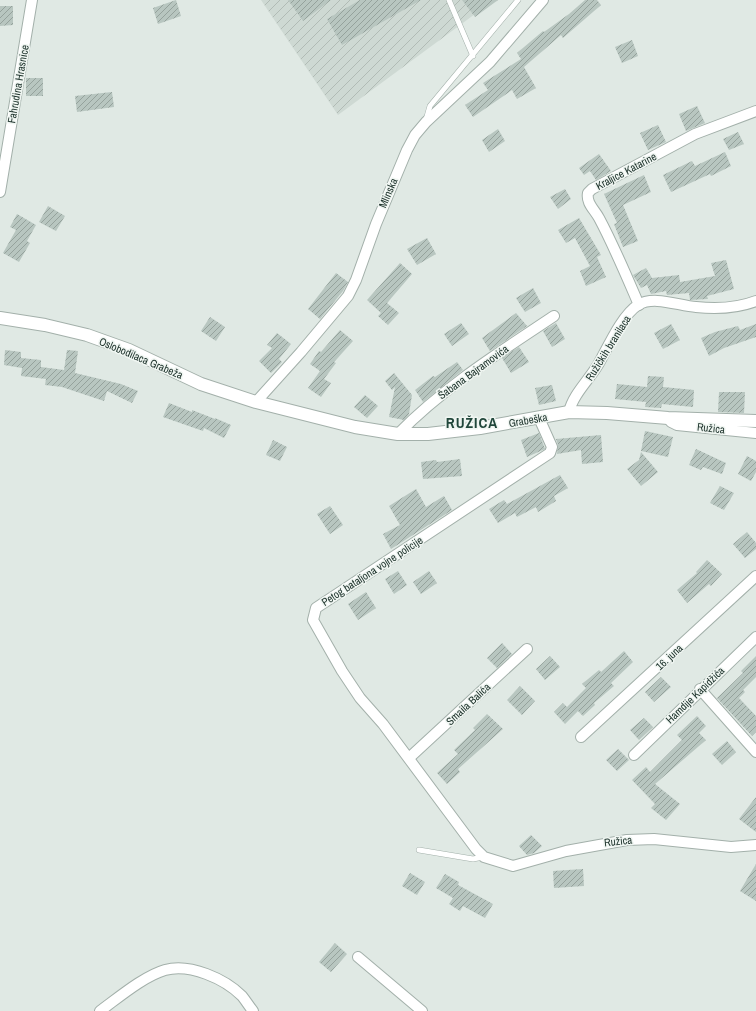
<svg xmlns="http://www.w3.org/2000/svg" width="756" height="1011" viewBox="0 0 756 1011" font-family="'Archivo Narrow',sans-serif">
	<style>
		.industrial { fill: url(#industrial-furrows) }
		.building { fill: url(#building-hatch) }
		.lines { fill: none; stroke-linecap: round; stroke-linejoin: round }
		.service-casing { stroke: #a3b0aa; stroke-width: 6 }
		.minor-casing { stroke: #a3b0aa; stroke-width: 12 }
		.tertiary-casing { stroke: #a3b0aa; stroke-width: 14 }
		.service { stroke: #fff; stroke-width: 5 }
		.minor { stroke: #fff; stroke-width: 10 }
		.tertiary { stroke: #fff; stroke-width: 12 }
		.labels { text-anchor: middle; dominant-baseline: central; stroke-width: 3; stroke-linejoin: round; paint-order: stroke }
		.street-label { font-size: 11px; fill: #223730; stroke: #f0f6f2 }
		.district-label { font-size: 15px; font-weight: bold; letter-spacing: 1px; fill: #21473b; stroke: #f0f6f2 }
	</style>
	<defs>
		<pattern id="industrial-furrows" width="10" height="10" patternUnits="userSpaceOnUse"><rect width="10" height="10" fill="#ced9d3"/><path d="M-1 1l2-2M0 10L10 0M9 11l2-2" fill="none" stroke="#b1bbb5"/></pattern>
		<pattern id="building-hatch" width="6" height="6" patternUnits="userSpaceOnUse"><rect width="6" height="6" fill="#b8c6c0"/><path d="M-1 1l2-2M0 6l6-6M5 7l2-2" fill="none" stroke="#95a29c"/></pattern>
	</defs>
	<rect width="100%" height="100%" fill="#e0e9e4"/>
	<!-- industrial -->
	<polygon class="industrial" points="261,0 494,0 338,115"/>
	<!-- building -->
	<g class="building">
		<polygon points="176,0 181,16 158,24 153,8"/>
		<polygon points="288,0 331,0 303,21"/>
		<polygon points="360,0 421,0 342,45 327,19"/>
		<polygon points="462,0 498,0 475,17"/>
		<polygon points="585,0 597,0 601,5 563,38 561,35 524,67 536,88 517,99 512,90 473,117 465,105 488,90 483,83 521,59 517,53 543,31 544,32 569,14"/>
		<polygon points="0,6 13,6 13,25 0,26"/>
		<polygon points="632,40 638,56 622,63 615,47"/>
		<rect x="26" y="78" width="17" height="18"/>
		<polygon points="112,92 114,107 77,112 75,96"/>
		<polygon points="697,106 705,123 686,131 679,114"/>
		<polygon points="658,125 666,142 648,150 640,133"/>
		<polygon points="498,129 505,141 489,152 482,140"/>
		<polygon points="738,132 744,144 729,150 723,139"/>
		<polygon points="725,152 731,166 711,176 710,174 671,192 663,175 692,161 695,166"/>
		<polygon points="599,154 611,171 596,180 590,171 584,175 579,168"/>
		<polygon points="644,175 651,192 623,205 638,241 623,247 614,224 617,223 604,194"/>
		<polygon points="565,189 571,199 558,209 550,197"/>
		<polygon points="48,206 65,216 56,231 39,222"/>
		<polygon points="17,214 36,225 27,241 30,243 19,262 3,253 16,230 10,227"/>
		<polygon points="579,218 601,255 597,257 606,277 586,286 580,271 590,266 575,238 566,243 558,230"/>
		<polygon points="427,238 436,254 417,265 407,249"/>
		<polygon points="726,260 734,289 707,296 708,299 690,300 689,293 667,295 666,291 651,294 647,285 641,288 633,275 646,268 652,278 679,275 680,282 715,276 711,263"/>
		<polygon points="400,263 412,274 387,303 399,313 388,325 378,316 381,313 367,300"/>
		<polygon points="336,273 348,282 343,291 320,319 308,309"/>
		<polygon points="533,288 541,303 525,312 516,298"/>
		<polygon points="516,313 527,326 490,351 482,338"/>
		<polygon points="210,317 225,327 216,341 201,331"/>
		<polygon points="461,323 469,334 452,346 444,334"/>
		<polygon points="556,323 565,339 552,347 543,331"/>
		<polygon points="671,324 680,340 663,349 654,333"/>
		<polygon points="756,324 756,337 724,348 709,356 701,338 715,332 738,326 740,330"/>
		<polygon points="340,330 353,341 334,362 336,363 324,379 331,383 321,397 308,388 320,371 310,364 319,351 321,352"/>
		<polygon points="277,333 291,344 279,359 282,362 271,373 259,361 272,348 267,345"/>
		<polygon points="519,347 529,362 511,373 502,358"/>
		<polygon points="5,350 21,352 21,358 41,360 41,367 64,370 67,350 78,351 75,373 121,384 138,391 132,403 107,391 104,401 62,387 45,385 46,379 21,376 22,368 4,365"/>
		<polygon points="457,362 463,370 423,402 415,390 433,376 435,377"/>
		<polygon points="394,373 412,395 409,414 404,420 389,417 395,387 392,390 385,381"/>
		<polygon points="648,376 664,377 663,387 694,390 693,407 662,404 661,408 645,407 646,402 615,399 617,384 647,387"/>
		<polygon points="552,385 556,401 539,405 535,388"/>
		<polygon points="719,392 745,392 744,413 718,412"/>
		<polygon points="365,395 378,406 367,418 354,407"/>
		<polygon points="169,403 192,412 192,410 215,419 215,418 231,425 224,438 204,428 203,431 163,417"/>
		<polygon points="645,431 673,437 668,457 641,451"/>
		<polygon points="539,433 545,449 527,457 521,440"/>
		<polygon points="601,435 603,462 582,464 581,450 557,454 558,445 556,439"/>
		<polygon points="273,440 287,447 280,461 266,455"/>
		<polygon points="696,449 726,463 722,474 703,467 701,470 689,465"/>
		<polygon points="641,452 658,472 641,486 627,469 639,460"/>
		<polygon points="747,456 756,461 756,472 751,481 738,474"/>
		<polygon points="460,459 462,476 423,479 421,462 436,460 437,462"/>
		<polygon points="560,475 568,488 554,496 556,501 538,512 536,507 517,517 515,513 498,523 489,509 504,500 507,504"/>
		<polygon points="720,486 734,493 724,510 710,503"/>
		<polygon points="416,489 426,507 444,496 452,510 391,549 383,534 400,525 389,506"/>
		<polygon points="330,506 343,525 330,534 317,514"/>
		<polygon points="747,532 756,543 756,549 745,558 733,544"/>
		<polygon points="707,560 722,574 711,586 709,584 687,603 677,590 697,573 696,572"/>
		<polygon points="398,571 407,585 394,594 385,579"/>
		<polygon points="429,571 437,583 421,594 413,582"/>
		<polygon points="366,592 376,608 358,620 348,604"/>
		<polygon points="502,643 512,654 497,668 487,658"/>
		<polygon points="624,651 633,662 611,683 614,686 594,703 595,705 583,716 578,711 565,724 554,712 563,703 567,707 586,688 582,684 599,670 601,672"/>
		<polygon points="550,656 560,667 545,680 536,669"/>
		<polygon points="756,656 756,677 743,690 745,692 739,698 756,716 756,732 752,736 717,698 743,673 741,671"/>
		<polygon points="661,677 671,687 654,702 645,692"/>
		<polygon points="520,686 535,701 522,715 507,700"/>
		<polygon points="487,714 503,729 458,769 460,772 447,784 437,773 458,754 454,750 475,730 473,728"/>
		<polygon points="697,716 706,726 699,733 706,740 655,784 680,804 666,820 651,808 655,804 632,780 646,767 650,772 682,740 677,735"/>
		<polygon points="644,718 653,727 639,740 630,730"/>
		<polygon points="727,741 736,752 722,765 712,754"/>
		<polygon points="618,749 629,760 617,771 606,760"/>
		<polygon points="756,797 756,832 739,819"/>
		<polygon points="531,835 542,846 534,853 527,855 519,846"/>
		<polygon points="756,864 756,901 740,891"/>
		<polygon points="583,869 584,886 554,888 553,871"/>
		<polygon points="410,873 425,882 417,895 402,886"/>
		<polygon points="445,874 459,882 458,885 493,904 485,918 463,906 460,911 449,904 453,898 436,888"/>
		<polygon points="335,943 347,954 331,972 319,962"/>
	</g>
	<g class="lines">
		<!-- service casing -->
		<g class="service-casing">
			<g id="service">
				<polyline points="449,0 473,56"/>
				<polyline points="426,120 430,106 518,0"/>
				<polyline points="419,850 473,859 483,857"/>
			</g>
		</g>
		<!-- minor casing -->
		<g class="minor-casing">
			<g id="minor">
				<polyline points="0,192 32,0"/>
				<path d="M639 305C626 275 614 246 599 218 594 209 586 203 588 193L592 189 695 134 756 111"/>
				<polyline points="256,402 301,352 348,296 356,280 376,224 407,150 415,135 426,122 490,62 543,0"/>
				<path d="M569 412C573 394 590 379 599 363 608 347 622 315 638 305 654 295 679 306 696 307 715 309 738 308 756 301"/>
				<polyline points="539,418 552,447 550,453 316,608 313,620 342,671 360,698 383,724 476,849 484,857 513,866 566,851 627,840 654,839 731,847 756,845"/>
				<polyline points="668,418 671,422 677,425 756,433"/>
				<path d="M398 434C444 387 500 352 554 316"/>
				<polyline points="700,689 756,752"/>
				<polyline points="581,737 756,576"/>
				<polyline points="634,755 756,637"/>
				<polyline points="409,758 527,649"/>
				<polyline points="358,957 422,1011"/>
				<path d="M100 1011C118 998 144 976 165 970 190 963 225 979 242 996 246 1001 249 1006 253 1011"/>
			</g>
		</g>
		<!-- tertiary casing -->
		<g class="tertiary-casing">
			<polyline id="tertiary" points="0,318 45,325 87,335 129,350 201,384 256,402 355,427 398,434 428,434 480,428 569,412 607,413 668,418 756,421"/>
		</g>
		<!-- service -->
		<use href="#service" class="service"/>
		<!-- minor -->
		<use href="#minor" class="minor"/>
		<!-- tertiary -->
		<use href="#tertiary" class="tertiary"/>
	</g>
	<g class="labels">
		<!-- street labels -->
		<g class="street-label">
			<text transform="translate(18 84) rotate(-80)">Fahrudina Hrasnice</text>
			<text transform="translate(626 171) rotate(-28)">Kraljice Katarine</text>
			<text transform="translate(388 193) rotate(-67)">Mlinska</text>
			<text transform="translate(608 348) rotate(-58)">Ružičkih branilaca</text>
			<text transform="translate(141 358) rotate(23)">Oslobodilaca Grabeža</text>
			<text transform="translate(473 372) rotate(-36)">Šabana Bajramovića</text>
			<text transform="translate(528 420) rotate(-10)">Grabeška</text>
			<text transform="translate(711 428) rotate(6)">Ružica</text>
			<text transform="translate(372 571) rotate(-33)">Petog bataljona vojne policije</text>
			<text transform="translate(669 657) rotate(-43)">16. juna</text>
			<text transform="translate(695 695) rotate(-44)">Hamdije Kapidžića</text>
			<text transform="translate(468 704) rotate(-43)">Smaila Balića</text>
			<text transform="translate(618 841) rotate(-6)">Ružica</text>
		</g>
		<!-- district labels -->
		<g class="district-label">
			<text x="472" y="422">RUŽICA</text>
		</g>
	</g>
</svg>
